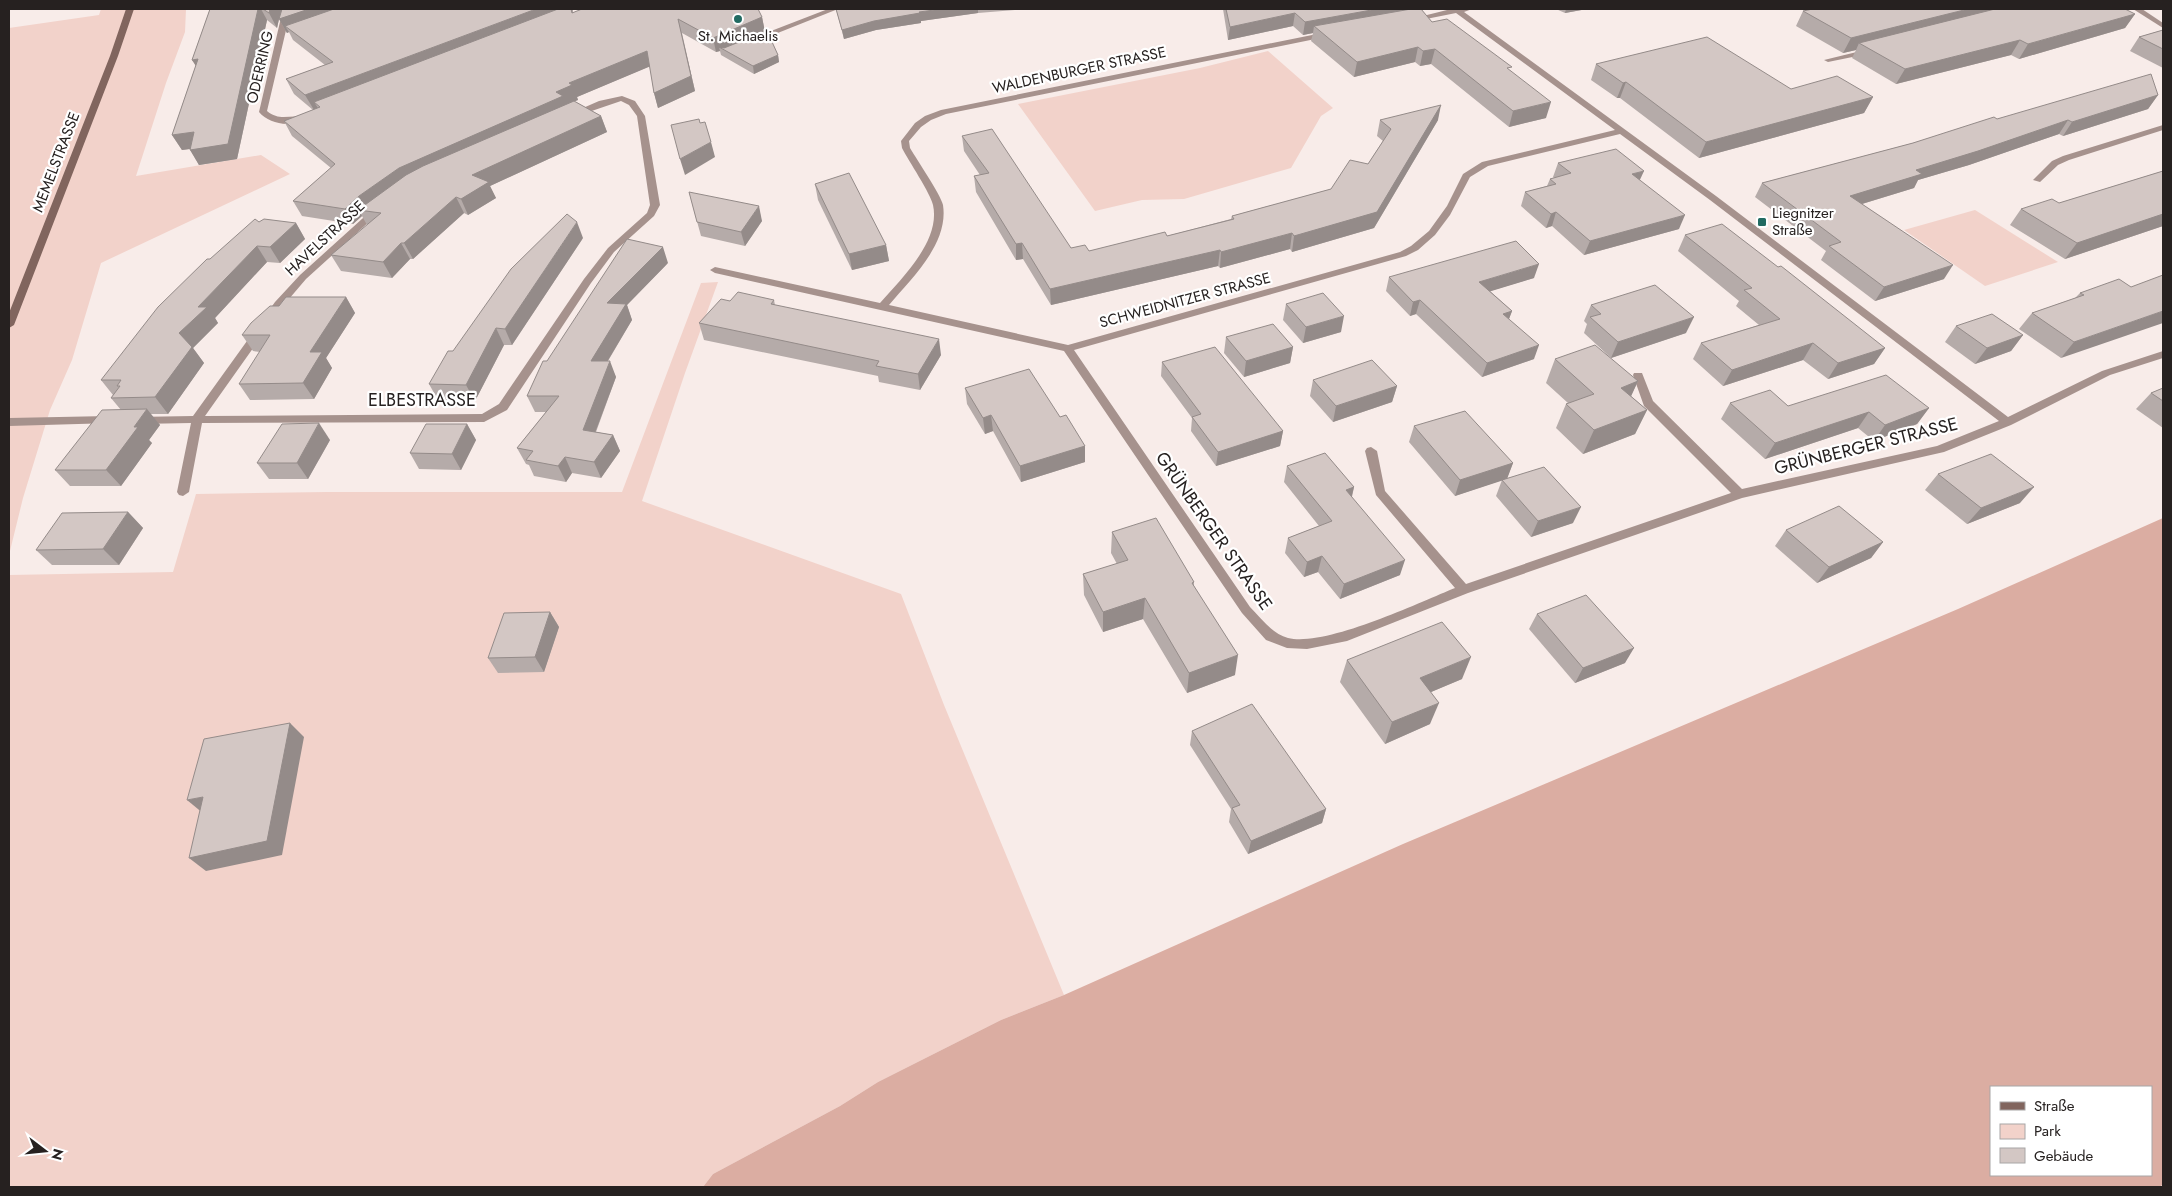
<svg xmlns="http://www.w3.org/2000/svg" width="2172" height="1196" viewBox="0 0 2172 1196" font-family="Jost,sans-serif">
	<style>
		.green { fill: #f2d2ca }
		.forest { fill: #dbada2; fill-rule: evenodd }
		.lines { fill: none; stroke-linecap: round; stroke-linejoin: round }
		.street { fill: #a6928d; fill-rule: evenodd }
		.secondary { fill: #81655e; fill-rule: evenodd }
		.wall { fill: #b5aba9 }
		.shaded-wall { fill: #948b89 }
		.building { fill: #d3c7c4; stroke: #948b89 }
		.poi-dot { fill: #226b62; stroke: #fff; stroke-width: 2 }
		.labels { text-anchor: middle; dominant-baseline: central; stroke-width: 4.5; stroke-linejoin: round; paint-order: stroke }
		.far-poi-label { font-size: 15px; fill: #262120; stroke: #fff }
		.far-street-label { font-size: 15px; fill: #262120; stroke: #fff }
		.street-label { font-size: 18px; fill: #262120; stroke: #fff }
	</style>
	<rect width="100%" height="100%" fill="#f8ece9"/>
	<!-- green -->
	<g class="green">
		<polygon points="101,9 186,9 185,32 166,83 136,176 261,155 290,174 101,263 72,360 50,410 23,498 9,555 9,28 99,15"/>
		<polygon points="1268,51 1333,108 1321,116 1291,168 1184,199 1142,200 1095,211 1018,104 1200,68"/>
		<polygon points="1975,210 2058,262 1985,286 1904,230"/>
		<polygon points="718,282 685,373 642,501 901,594 944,705 1064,995 1001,1020 878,1082 840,1106 713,1174 703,1187 9,1187 9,575 173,572 196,494 327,492 622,492 701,283"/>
	</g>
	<!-- forest -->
	<path class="forest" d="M2163 518V1184L2160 1187H703L713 1174 840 1106 878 1082 1001 1020 1064 995 1403 844 1958 609ZM1991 1087H2151V1175H1991Z"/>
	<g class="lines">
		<!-- street -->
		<g class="street">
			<path d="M283 9H291L267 111C281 123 294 112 304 119 291 128 269 124 259 112Z"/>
			<polygon points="828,9 838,9 755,42 748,40"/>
			<path d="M1451 9H1472L1464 12 1716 196 2008 417 2102 371 2163 351V358L2110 375 2011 425 1944 452 1742 498 1468 593 1347 641 1307 649 1287 648 1266 640 1242 613 1064 351 715 273 710 270 715 267 880 303C901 279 941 241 933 205 931 194 908 160 902 148L901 141 915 123 925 116 941 110 1327 32 1331 34 1330 36 946 114 931 120 921 127 909 141 910 148C917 160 941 195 943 205 949 244 911 279 889 305L1068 345 1400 252 1411 246 1429 231 1447 206 1463 174 1482 162 1615 130 1456 13 1411 22 1407 20ZM1620 134 1710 200 1999 421 1937 446 1742 489 1653 401 1642 373H1634L1633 375 1644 406 1731 493 1466 584 1385 491 1377 451 1371 447 1367 448 1365 451 1376 495 1455 588C1418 603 1326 647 1288 638 1272 634 1261 618 1250 607L1074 350 1406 256 1418 250 1435 235 1450 215 1470 177 1488 166Z"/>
			<polygon points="2133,9 2142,9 2163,23 2163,28"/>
			<polygon points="1869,49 1872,49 1872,53 1828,62 1824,60"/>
			<polygon points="622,96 635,101 645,116 660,205 654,216 614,252 591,283 507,410 484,422 202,423 189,492 183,496 179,495 177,492 191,423 139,424 134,420 135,417 193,416 275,302 300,275 373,209 376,208 381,211 306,279 283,306 205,416 482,414 499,404 584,279 608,248 647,213 650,205 637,116 629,105 621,101 574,117 567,115 599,101"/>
			<polygon points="2163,125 2163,130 2069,160 2058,165 2040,182 2033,180 2052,161 2063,156"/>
			<polygon points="109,416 114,420 113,423 9,426 9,418"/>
		</g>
		<!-- secondary -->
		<polygon class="secondary" points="126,9 134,9 118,56 14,325 9,328 9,313 110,56"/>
	</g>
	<!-- wall -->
	<g class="wall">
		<polygon points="210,9 573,11 573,12 762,17 765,32 778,55 779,62 754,74 721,55 720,51 716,52 682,33 695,91 658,108 654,93 650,66 577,97 578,100 574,101 601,116 607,132 490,186 496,198 468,215 464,213 413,259 410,259 392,278 341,271 331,255 367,225 362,216 353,224 302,216 293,201 331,168 292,136 284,121 313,110 294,94 286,79 325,65 293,40 289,32 287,33 279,19 277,28 267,20 237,159 199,165 190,149 182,150 172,135 196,65 192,60"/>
		<polygon points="836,9 1028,9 978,13 921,21 921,23 876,30 844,39"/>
		<polygon points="1223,9 1421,9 1432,22 1511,71 1546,118 1509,127 1431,64 1420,66 1415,62 1354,77 1311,41 1313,33 1303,35 1293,26 1228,40"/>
		<polygon points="1556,9 1587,9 1565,13"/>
		<polygon points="1803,11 2135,14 2125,28 2019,59 2011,55 1896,84 1852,58 1856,50 1843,53 1796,26"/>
		<polygon points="2163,30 2163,68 2130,51 2139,37"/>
		<polygon points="1596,64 1791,89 1873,97 1864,113 1699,158 1620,98 1617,98 1591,80"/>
		<polygon points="2158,95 2148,109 2063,136 2059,134 1969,165 1918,180 1914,188 1862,204 1944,279 1875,301 1821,260 1826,251 1755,197 1762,183 1913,143 1997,119"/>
		<polygon points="1380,120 1438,120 1374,228 1292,252 1290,249 1220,268 1218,266 1051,305 1023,259 1016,260 976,192 974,176 980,175 964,151 962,136 1071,248 1089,251 1167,236 1231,219 1232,216 1331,189 1368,164 1383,141 1377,136"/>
		<polygon points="1558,163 1640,180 1679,229 1584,255 1552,226 1546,228 1521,206 1525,192 1547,186 1550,179 1554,178 1553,177"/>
		<polygon points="2163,171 2163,226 2065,259 2010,225 2021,209 2059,203"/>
		<polygon points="815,184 886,245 889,261 852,270 818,200"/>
		<polygon points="689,192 762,221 745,246 701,236"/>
		<polygon points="296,223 305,239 280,263 267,262 215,318 218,323 193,348 204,363 168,414 150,414 160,425 149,440 152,443 121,486 70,486 55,470 121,410 111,398 113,395 101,380 210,259"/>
		<polygon points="1685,235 1885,348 1874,364 1828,379 1803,360 1723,386 1693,359 1701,343 1759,325 1736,306 1739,301 1678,251"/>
		<polygon points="583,238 512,345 504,345 475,401 438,400 429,384 453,351"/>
		<polygon points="668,263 627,305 632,320 608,361 616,377 596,432 613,435 620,451 601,478 572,473 566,482 534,476 529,465 526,464 517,448 546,412 535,412 527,396 547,361"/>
		<polygon points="1389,277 1534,278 1490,291 1512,311 1509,319 1534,359 1482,377 1416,314 1410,316 1386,291"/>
		<polygon points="2131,287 2061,358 2019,329 2032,313 2075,298 2080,293"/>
		<polygon points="346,297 355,313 326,358 332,368 314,399 250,400 239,384 260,352 253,351 242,335 279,306"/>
		<polygon points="774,300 775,305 941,355 920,390 879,382 878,376 704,340 699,323 730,301"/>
		<polygon points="1286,304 1341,332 1303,343 1283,320"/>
		<polygon points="1591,305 1686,333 1611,358 1584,333 1587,324 1584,321"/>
		<polygon points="1956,326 2023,335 2011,351 1975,364 1945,342"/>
		<polygon points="1226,337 1293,347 1290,363 1244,377 1224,353"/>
		<polygon points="1555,359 1638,381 1631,396 1647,410 1635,434 1583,454 1556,428 1566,404 1568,403 1546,383"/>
		<polygon points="1162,362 1283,431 1280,446 1216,466 1191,431 1192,418 1161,376"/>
		<polygon points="1313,380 1397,386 1392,402 1333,422 1310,396"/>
		<polygon points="965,388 1060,417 1085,446 1085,462 1021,482 993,431 985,434 967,404"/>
		<polygon points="2163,388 2163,428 2136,409 2151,393"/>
		<polygon points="1730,403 1788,406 1929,408 1917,424 1874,441 1858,428 1765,459 1721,419"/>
		<polygon points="467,424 476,440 461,470 419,469 410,453"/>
		<polygon points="1414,426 1513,463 1507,478 1573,523 1531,537 1496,496 1502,480 1455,496 1409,442"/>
		<polygon points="330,440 308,479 269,479 257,463"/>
		<polygon points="1287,466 1354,487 1352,497 1400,575 1340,599 1318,572 1304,577 1285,553 1288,538 1319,526 1284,482"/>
		<polygon points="1938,474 2020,503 1967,524 1925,490"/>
		<polygon points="128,512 143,528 119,565 52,565 36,550"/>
		<polygon points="1786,530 1883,542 1871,558 1817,583 1775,546"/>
		<polygon points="1112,532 1194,582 1194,586 1235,675 1187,693 1143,619 1103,632 1084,595 1083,574 1117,564 1111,553"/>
		<polygon points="550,612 559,627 544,672 498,673 488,658"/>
		<polygon points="1537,614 1625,663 1575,683 1529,629"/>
		<polygon points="1347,660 1462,679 1431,692 1430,724 1385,744 1340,682"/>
		<polygon points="1192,731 1326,809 1322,823 1248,854 1229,822 1231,809 1190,745"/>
	</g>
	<!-- shaded-wall -->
	<g class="shaded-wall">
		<polygon points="258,9 261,9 267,20 237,159 199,165 190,150"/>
		<polygon points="270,9 360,9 285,26 289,32 287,33 279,19 277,28 269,13"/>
		<polygon points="536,9 572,9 573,11 572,11 575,19 314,102 318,108 314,110 305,95"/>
		<polygon points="942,9 978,9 978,13 921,21 921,23 876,30 844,39 842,30 874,21 919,12"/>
		<polygon points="1377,9 1412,9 1314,26 1313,33 1303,35 1305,22"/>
		<polygon points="1566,9 1587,9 1565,13"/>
		<polygon points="1968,9 2016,9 1859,43 1856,50 1843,53 1851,38"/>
		<polygon points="1295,13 1293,26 1228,40 1230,27"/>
		<polygon points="2135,14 2125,28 2019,59 2028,44"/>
		<polygon points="762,17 765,32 723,49 719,47 720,51 716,52 713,38"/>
		<polygon points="678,19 695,91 658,108 654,93"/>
		<polygon points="2020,40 2011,55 1896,84 1905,69"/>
		<polygon points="1418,47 1415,62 1354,77 1357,62"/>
		<polygon points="1435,49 1431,64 1420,66 1423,51"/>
		<polygon points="647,51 651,66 577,97 578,100 566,105 358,210 362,216 353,224 345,209 359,196 399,168 556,92 569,83"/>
		<polygon points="778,55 779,62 754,74 753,66"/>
		<polygon points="198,59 201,74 192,60"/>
		<polygon points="1626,82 1620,98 1617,98 1623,83"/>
		<polygon points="2158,95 2148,109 2063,136 2072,122"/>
		<polygon points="1873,97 1864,113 1699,158 1706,142"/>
		<polygon points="1551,102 1546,118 1509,127 1513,111"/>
		<polygon points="1441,105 1438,120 1374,228 1292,252 1294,236"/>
		<polygon points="601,116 607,132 490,186 496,198 468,215 461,199 472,175"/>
		<polygon points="2068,120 2059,134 1969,165 1918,180 1914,188 1842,210 1850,196 1916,170"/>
		<polygon points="194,132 204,147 182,150 172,135"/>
		<polygon points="711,142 715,157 685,175 680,159"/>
		<polygon points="1644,171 1638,184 1632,174"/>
		<polygon points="456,197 464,213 413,259 404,243"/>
		<polygon points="759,206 762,221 745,246 741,232"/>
		<polygon points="1556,212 1552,226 1546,228 1551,214"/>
		<polygon points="2163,212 2163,226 2065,259 2077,243"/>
		<polygon points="1685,215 1679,229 1584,255 1590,241"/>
		<polygon points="577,222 583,238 512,345 505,329"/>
		<polygon points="296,223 305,239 280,263 270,247"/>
		<polygon points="1292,233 1290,249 1220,268 1221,252"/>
		<polygon points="401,243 410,259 392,278 383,262"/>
		<polygon points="1022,243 1023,259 1016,260 1016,244"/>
		<polygon points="886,245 889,261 852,270 849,254"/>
		<polygon points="257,246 267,262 215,318 218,323 193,348 204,363 168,414 155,397 179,333 198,307"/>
		<polygon points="663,247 668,263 627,305 632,320 598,377 591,361 607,303"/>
		<polygon points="1220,250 1218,266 1051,305 1050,289"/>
		<polygon points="1539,264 1534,278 1475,296 1479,282"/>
		<polygon points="1953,265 1944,279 1875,301 1884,287"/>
		<polygon points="346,297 355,313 326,358 332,368 314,399 303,383 310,352"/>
		<polygon points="1420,300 1416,314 1410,316 1413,302"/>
		<polygon points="1512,311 1507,324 1503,314"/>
		<polygon points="2163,311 2163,323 2061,358 2074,342"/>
		<polygon points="1344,316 1341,332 1303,343 1306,327"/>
		<polygon points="1694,317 1686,333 1611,358 1618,342"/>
		<polygon points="496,328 504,345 475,401 466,385"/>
		<polygon points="2023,335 2011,351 1975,364 1987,348"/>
		<polygon points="939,339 941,355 920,390 918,374"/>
		<polygon points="1813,343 1803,360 1723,386 1732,370"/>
		<polygon points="1539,345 1534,359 1482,377 1487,363"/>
		<polygon points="1293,347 1290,363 1244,377 1246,361"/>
		<polygon points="1885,348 1874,364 1828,379 1838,363"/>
		<polygon points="610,361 616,377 590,446 583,430"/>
		<polygon points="1638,381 1627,405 1621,388"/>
		<polygon points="1397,386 1392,402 1333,422 1336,406"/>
		<polygon points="1929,408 1917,424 1874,441 1885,425"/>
		<polygon points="147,409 160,425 149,440 152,443 121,486 106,470 134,427"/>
		<polygon points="1647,410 1635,434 1583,454 1594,430"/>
		<polygon points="1869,412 1858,428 1765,459 1775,443"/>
		<polygon points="991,415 993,431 985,434 983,418"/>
		<polygon points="319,423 330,440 308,479 297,463"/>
		<polygon points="467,424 476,440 461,470 452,454"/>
		<polygon points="1283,431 1280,446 1216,466 1218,452"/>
		<polygon points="613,435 620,451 601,478 594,462"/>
		<polygon points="1085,446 1085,462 1021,482 1020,466"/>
		<polygon points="565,457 572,473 566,482 558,466"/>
		<polygon points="1513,463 1507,479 1455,496 1460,480"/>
		<polygon points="1354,487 1350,503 1346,490"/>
		<polygon points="2034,487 2020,503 1967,524 1981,508"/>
		<polygon points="1581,507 1573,523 1531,537 1538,521"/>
		<polygon points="128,512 143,528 119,565 103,549"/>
		<polygon points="1883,542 1871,558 1817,583 1829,567"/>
		<polygon points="1322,556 1318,572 1304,577 1307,562"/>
		<polygon points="1405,560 1400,575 1340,599 1344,584"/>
		<polygon points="1145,598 1143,619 1103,632 1103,612"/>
		<polygon points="550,612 559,627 544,672 535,657"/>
		<polygon points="1634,648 1625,663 1575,683 1583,668"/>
		<polygon points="1238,655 1235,675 1187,693 1189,673"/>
		<polygon points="1471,657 1462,679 1412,700 1420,678"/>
		<polygon points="1439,703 1430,724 1385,744 1392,722"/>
		<polygon points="290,723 304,737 282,855 206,871 189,858"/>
		<polygon points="203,797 204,814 187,800"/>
		<polygon points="1326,809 1322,823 1248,854 1251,841"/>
	</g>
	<!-- building -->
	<g class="building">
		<polygon points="210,9 258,9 228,144 190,150 194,132 172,135 198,59 192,60"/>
		<polygon points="263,9 270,9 269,13"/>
		<polygon points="282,9 309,9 279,19"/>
		<polygon points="334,9 536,9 305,95 286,79 333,62 285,26"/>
		<polygon points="558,9 571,9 572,13 582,9 758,9 762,17 713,38 678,19 691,76 654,93 647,51 569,83 572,85 556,92 563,96 399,168 359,196 345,209 293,201 335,164 284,121 320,107 314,102"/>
		<polygon points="836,9 942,9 919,12 920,13 874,21 842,30"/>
		<polygon points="1226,9 1377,9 1305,22 1295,13 1230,27"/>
		<polygon points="1411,9 1421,9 1432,22 1447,19 1512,67 1507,68 1551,102 1513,111 1435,49 1423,51 1418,47 1357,62 1314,26"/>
		<polygon points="1813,9 1968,9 1851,38 1803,11"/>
		<polygon points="1995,9 2125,9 2135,14 2028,44 2020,40 1905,69 1859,43"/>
		<polygon points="2163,30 2163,49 2139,37"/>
		<polygon points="767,31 778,55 753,66 719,47 724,48"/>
		<polygon points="1707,37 1791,89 1837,76 1873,97 1706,142 1626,82 1623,83 1596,64"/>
		<polygon points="2151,74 2158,95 2072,122 2068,120 1978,151 1916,170 1922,174 1850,196 1953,265 1884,287 1829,246 1841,242 1762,183 1913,143 1994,117 1997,119"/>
		<polygon points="574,101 601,116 472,175 489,182 461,199 456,197 404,243 401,243 383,262 331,255 381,213 358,210 406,175 423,166"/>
		<polygon points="1441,105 1377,212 1294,236 1292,233 1221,252 1220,250 1050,289 1022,243 1016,244 974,176 989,173 962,136 992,129 1071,248 1085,245 1089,251 1165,232 1167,236 1234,219 1232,216 1331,189 1350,160 1368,164 1391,129 1380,120"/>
		<polygon points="699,119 700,123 705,122 711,142 680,159 671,125"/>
		<polygon points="1616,149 1644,171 1632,174 1685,215 1590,241 1556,212 1551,214 1525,192 1556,184 1550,179 1571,173 1558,163"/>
		<polygon points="2163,171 2163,214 2077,243 2021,209 2052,199 2059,203"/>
		<polygon points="849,173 886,245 849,254 815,184"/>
		<polygon points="689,192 759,206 741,232 697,222"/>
		<polygon points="567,214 577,222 505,329 496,328 466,385 429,384 448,351 453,351 511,269"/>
		<polygon points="255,219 259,222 264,219 296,223 270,247 257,246 198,307 207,307 179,333 192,347 155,397 111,398 120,386 117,386 121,380 101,380 158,307 207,259 210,259"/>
		<polygon points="1722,224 1778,267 1781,266 1885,348 1838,363 1813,343 1732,370 1701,343 1780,319 1744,290 1752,288 1685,235"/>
		<polygon points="627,239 663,247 607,303 626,304 591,361 610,361 583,430 613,435 594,462 565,457 558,466 526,460 533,451 517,448 559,396 527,396 543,361 547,361"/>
		<polygon points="1516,241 1539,264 1479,282 1512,311 1503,314 1539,345 1487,363 1420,300 1413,302 1389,277"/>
		<polygon points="2163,275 2163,311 2074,342 2032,313 2084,295 2080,293 2119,279 2131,287"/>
		<polygon points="1655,285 1694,317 1618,342 1590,317 1601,314 1591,305"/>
		<polygon points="738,292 774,300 771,304 939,339 918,374 876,366 879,361 699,323 721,299 730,301"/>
		<polygon points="1323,293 1344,316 1306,327 1286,304"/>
		<polygon points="286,297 346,297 310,352 322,352 303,383 239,384 270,335 242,335 251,323 270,306 279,306"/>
		<polygon points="1992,314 2023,335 1987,348 1956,326"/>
		<polygon points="1273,324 1293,347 1246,361 1226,337"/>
		<polygon points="1595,345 1638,381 1621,388 1647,410 1594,430 1566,404 1594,394 1555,359"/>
		<polygon points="1215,347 1283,431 1218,452 1192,417 1201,414 1162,362"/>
		<polygon points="1372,360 1397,386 1336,406 1313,380"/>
		<polygon points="1029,369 1060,417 1066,415 1085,446 1020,466 991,415 983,418 965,388"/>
		<polygon points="1886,375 1929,408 1885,425 1869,412 1775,443 1730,403 1770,390 1788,406"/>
		<polygon points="2163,388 2163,401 2151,393"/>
		<polygon points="147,409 134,427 138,427 106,470 55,470 102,410"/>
		<polygon points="1465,411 1513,463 1460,480 1414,426"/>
		<polygon points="319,423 297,463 257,463 282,424"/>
		<polygon points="426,424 467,424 452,454 410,453"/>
		<polygon points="1325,453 1354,487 1346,490 1405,560 1344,584 1322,556 1307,562 1288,538 1332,521 1287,466"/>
		<polygon points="1991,454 2034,487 1981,508 1938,474"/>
		<polygon points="1544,467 1581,507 1538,521 1502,480"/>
		<polygon points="1839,506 1883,542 1829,567 1786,530"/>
		<polygon points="128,512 103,549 36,550 62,513"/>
		<polygon points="1156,518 1194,582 1192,583 1238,655 1189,673 1145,598 1103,612 1083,574 1128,560 1112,532"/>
		<polygon points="1586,595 1634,648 1583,668 1537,614"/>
		<polygon points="550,612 535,657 488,658 504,613"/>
		<polygon points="1442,622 1471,657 1420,678 1439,703 1392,722 1347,660"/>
		<polygon points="1252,704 1326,809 1251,841 1232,808 1240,805 1192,731"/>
		<polygon points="290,723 267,841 189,858 203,797 187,800 204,739"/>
	</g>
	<!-- markers -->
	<g class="poi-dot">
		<circle cx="738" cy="19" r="5"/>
		<rect x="1757" y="217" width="10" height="10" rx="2.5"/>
	</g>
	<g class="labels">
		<!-- far-poi labels -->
		<g class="far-poi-label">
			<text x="738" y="36">St. Michaelis</text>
			<text x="1772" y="213" text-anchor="start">Liegnitzer<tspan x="1772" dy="17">Straße</tspan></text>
		</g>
		<!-- far-street labels -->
		<g class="far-street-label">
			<text transform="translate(260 67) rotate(-77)">ODERRING</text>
			<text transform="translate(1079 70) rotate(-12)">WALDENBURGER STRASSE</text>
			<text transform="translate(56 162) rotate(-69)">MEMELSTRASSE</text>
			<text transform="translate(325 238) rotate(-43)">HAVELSTRASSE</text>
			<text transform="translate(1185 300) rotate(-15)">SCHWEIDNITZER STRASSE</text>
		</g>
		<!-- street labels -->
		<g class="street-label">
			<text x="422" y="400">ELBESTRASSE</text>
			<text transform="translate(1866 446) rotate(-14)">GRÜNBERGER STRASSE</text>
			<text transform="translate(1214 531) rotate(55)">GRÜNBERGER STRASSE</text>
		</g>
	</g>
	<!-- border -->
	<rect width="2172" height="1196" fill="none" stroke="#262120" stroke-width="20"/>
	<!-- legend -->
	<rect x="1990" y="1086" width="162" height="90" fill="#ffffff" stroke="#a8a6a6"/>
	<rect x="2000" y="1102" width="25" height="8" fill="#81655e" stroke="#a8a6a6"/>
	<text x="2034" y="1111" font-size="15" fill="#262120">Straße</text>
	<rect x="2000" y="1124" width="25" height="15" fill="#f2d2ca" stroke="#a8a6a6"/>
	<text x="2034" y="1136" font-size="15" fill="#262120">Park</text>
	<rect x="2000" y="1148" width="25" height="15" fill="#d3c7c4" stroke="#a8a6a6"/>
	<text x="2034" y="1161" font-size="15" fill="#262120">Gebäude</text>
	<!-- north arrow -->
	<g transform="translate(45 1151) rotate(106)" stroke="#ffffff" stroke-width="4" paint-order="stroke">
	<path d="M0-4L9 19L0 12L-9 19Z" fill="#262120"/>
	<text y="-8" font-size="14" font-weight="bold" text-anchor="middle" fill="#262120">N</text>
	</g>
</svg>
